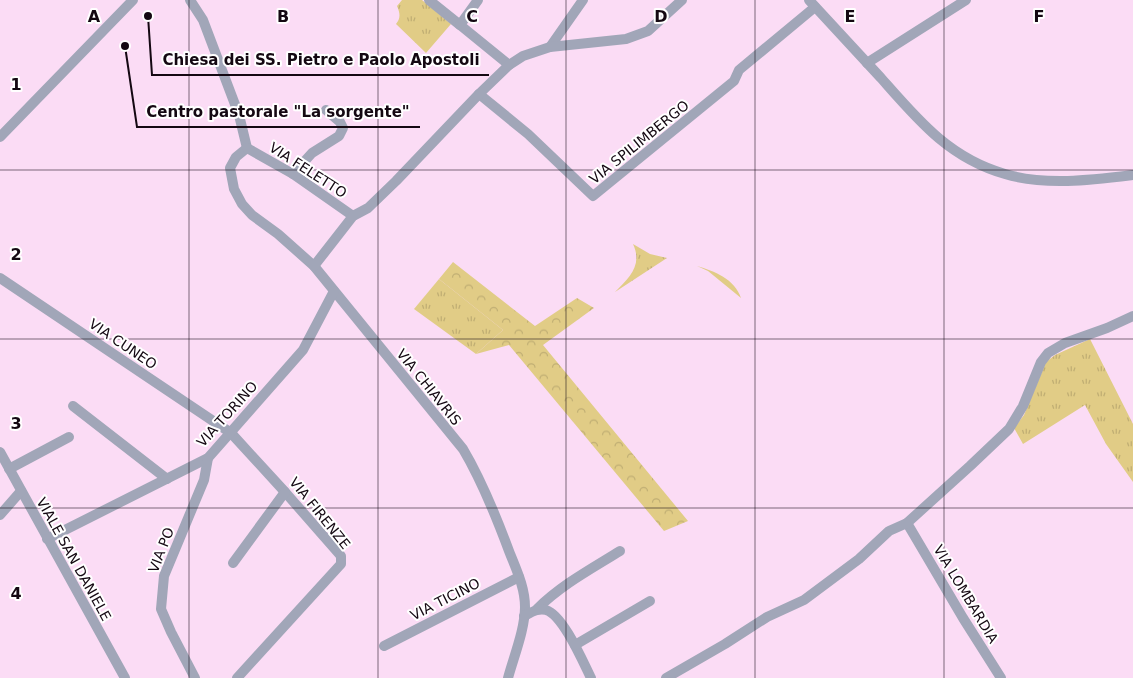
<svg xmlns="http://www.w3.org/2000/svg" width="1133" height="678" viewBox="0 0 1133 678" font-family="'DejaVu Sans',sans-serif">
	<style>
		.grass { fill: url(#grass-tufts) }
		.forest { fill: url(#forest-crowns) }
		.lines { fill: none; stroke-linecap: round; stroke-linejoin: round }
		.minor { stroke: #a1a6b8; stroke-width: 10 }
		.grid { fill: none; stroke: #140812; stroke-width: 1; stroke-opacity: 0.55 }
		.labels { text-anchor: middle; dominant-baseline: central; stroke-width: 4; stroke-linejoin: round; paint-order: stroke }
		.street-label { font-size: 14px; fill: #140812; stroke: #fff }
		.grid-label { font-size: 16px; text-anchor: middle; font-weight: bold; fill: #140812; stroke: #fff; stroke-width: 4; stroke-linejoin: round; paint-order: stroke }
		.leader { fill: none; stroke: #140812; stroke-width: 2 }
		.callout-dot { fill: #140812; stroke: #fff; stroke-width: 2 }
		.callout-label { font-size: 15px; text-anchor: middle; font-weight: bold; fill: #140812; stroke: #fff; stroke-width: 4; stroke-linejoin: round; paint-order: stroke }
	</style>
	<defs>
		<pattern id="grass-tufts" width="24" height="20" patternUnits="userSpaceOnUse" patternTransform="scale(1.25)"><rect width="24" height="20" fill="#e1cc86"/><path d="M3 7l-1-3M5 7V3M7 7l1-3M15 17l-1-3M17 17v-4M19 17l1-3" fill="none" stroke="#c0ae73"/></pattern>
		<pattern id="forest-crowns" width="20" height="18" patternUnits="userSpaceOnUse" patternTransform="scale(1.25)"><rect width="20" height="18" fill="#e1cc86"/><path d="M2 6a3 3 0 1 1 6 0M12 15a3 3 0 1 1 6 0" fill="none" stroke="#c0ae73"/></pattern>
	</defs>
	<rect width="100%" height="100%" fill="#fbdcf5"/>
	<!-- grass -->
	<g class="grass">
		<path d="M402 0H422L451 24 426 53 396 24C401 18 400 13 397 6Z"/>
		<path d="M633 244 650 254 667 258 615 292C629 278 643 265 633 244Z"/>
		<polygon points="439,279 503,330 476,354 414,309"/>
		<polygon points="1090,339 1133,424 1133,482 1106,444 1085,405 1023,444 1014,428 1024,415 1046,362 1055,355"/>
	</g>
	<!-- forest -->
	<g class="forest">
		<polygon points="453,262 535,326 577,298 594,308 543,345 688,521 664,531 509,345 476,354 503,330 439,279"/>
		<path d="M697 266C714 271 735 279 741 298L708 271Z"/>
	</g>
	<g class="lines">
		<!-- minor -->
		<g class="minor">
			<polyline points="190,0 203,20 239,115 247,148"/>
			<polyline points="429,0 460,25"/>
			<polyline points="478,0 460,25 509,65"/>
			<path d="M809 0C833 26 857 52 881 78 918 120 949 158 1005 174 1045 186 1092 180 1133 175"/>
			<polyline points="550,47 583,0"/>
			<polyline points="867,63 966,0"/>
			<polyline points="479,94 528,134 593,196 734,81 739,70 815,7"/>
			<polyline points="0,137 133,0"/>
			<path d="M247 148 236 157 230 168 234 189 242 204 252 215 278 234 314 266 463 449C482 481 496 516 509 551 516 569 525 587 525 607 525 629 514 656 508 678"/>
			<polyline points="247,148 293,174 353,216"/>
			<polyline points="293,174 312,153 339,136 343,128 340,122 326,110"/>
			<polyline points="314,266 353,216 368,208 396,181 479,94 509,65 523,56 550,47 626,39 648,31 682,0"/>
			<polyline points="0,278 231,433 285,492 341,556 341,564 237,678"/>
			<polyline points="73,406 167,479"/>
			<polyline points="0,452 125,678"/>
			<polyline points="9,469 69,437"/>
			<polyline points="0,515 21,491"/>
			<polyline points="907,523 963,618 1001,678"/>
			<polyline points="47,539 208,458 303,350 334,291"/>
			<polyline points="233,563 285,492"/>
			<path d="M537 609C561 585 591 569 620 551"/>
			<path d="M524 616C532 612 538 608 546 610 563 615 583 662 591 678"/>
			<polyline points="575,645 650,601"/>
			<polyline points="384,646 519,577"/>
			<polyline points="195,678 171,632 161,609 164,576 204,480 208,458"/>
			<polyline points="666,678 725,644 767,617 804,600 859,559 889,531 907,523 970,466 1009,429 1023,406 1041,362 1048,353 1065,343 1107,328 1133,316"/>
		</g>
	</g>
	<!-- grid -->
	<path class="grid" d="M189 0V678M378 0V678M566 0V678M755 0V678M944 0V678M0 170H1133M0 339H1133M0 508H1133"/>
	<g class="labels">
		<!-- street labels -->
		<g class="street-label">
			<text transform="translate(639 142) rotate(-39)">VIA SPILIMBERGO</text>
			<text transform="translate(308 170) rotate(33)">VIA FELETTO</text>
			<text transform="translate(123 344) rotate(34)">VIA CUNEO</text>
			<text transform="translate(429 387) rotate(51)">VIA CHIAVRIS</text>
			<text transform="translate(227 414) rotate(-48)">VIA TORINO</text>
			<text transform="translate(320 513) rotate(51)">VIA FIRENZE</text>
			<text transform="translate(161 550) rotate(-69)">VIA PO</text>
			<text transform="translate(74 559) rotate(61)">VIALE SAN DANIELE</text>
			<text transform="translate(966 594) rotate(59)">VIA LOMBARDIA</text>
			<text transform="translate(445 599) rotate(-27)">VIA TICINO</text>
		</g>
	</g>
	<g class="grid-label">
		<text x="94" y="22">A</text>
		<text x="283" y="22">B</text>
		<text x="472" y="22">C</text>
		<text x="661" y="22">D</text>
		<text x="850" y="22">E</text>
		<text x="1039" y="22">F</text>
		<text x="16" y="90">1</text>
		<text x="16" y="260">2</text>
		<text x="16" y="429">3</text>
		<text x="16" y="599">4</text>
	</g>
	<!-- callouts -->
	<path class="leader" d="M148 16L152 75H489M125 46L137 127H420"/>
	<g class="callout-dot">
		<circle cx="148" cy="16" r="5"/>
		<circle cx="125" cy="46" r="5"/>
	</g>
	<g class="callout-label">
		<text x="321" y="65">Chiesa dei SS. Pietro e Paolo Apostoli</text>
		<text x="278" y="117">Centro pastorale "La sorgente"</text>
	</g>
</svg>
